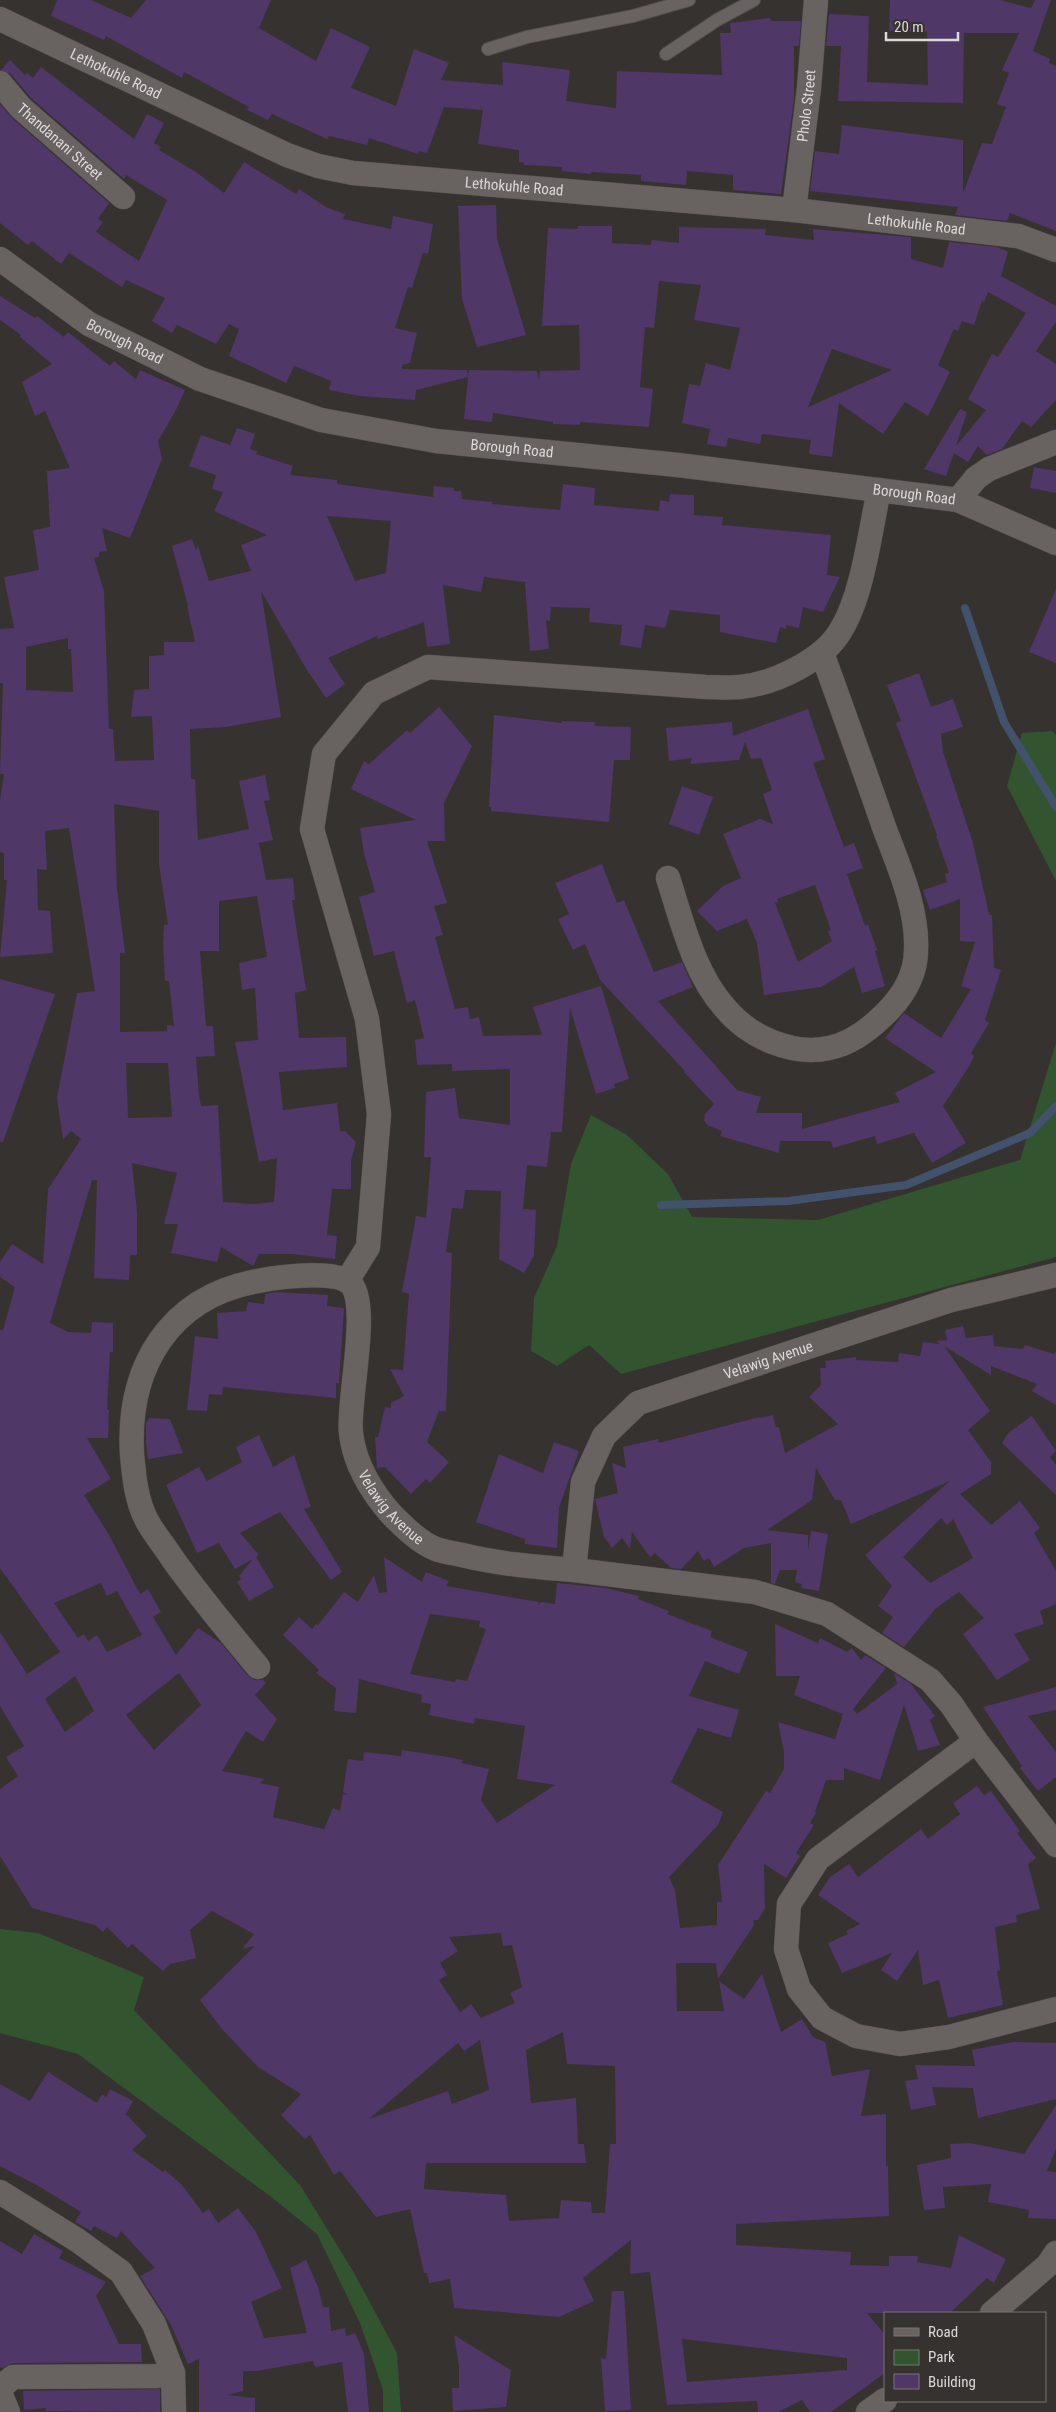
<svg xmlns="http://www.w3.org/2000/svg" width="1056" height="2412" viewBox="0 0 1056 2412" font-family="'Roboto Condensed',sans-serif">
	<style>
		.green { fill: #32552f }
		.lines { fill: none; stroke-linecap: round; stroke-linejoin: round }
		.stream { stroke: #42526d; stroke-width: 8 }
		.building { fill: #4f3767; fill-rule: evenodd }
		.service-casing { stroke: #534f4e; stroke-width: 14 }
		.minor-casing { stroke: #534f4e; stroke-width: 25 }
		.service { stroke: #686361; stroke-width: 12 }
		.minor { stroke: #686361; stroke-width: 24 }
		.labels { text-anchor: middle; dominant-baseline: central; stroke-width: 5; stroke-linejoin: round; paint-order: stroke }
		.street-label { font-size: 15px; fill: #dcd9d8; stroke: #363230 }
	</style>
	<rect width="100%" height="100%" fill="#363230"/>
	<!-- green -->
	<g class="green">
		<polygon points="1052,731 1056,735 1056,881 1007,786 1022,733"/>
		<polygon points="1056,1043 1056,1257 621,1374 589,1345 557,1366 531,1351 534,1298 557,1246 571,1164 591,1115 627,1135 668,1174 692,1217 818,1220 1020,1160"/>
		<polygon points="0,1929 38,1933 144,1977 134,2010 300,2185 353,2271 397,2353 401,2412 383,2412 383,2390 360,2323 317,2234 270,2196 78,2054 0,2033"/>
	</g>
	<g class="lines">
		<!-- stream -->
		<g class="stream">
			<polyline points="965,608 1004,722 1056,807"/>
			<polyline points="661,1205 789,1201 906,1185 1030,1133 1056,1106"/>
		</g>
	</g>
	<!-- building -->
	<g class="building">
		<polygon points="57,0 91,0 131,18 146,0 271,0 259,28 316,61 331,28 370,47 351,88 396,106 414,49 449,63 441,80 503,85 502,62 570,70 566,101 616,108 617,71 722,75 720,33 731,33 730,23 770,18 771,21 801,21 799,46 794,46 794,100 781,194 733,190 733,175 687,171 686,185 641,181 641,175 591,172 591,174 562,171 562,167 524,165 524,163 519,162 519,150 478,144 483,110 444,107 427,153 419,151 418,154 369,138 367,145 329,136 327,139 272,114 268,120 247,110 249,107 184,72 182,78 106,36 104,40 51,16"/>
		<polygon points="890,0 1000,0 1031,8 1035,0 1051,0 1033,51 1050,59 1049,63 1056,66 1056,231 1010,213 1007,221 955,215 958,207 810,191 815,151 839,154 842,125 963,140 963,193 982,143 992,144 1006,107 997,104 1009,73 1002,70 1019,33 964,33 963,103 838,101 841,46 826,46 829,14 869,16 867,82 928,85 927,32 889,31"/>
		<path d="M10 60 25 75 27 73 33 78 41 67 134 139 147 114 164 123 154 143 161 147 159 150 196 172 224 193 244 162 296 194 299 189 326 207 345 214 343 219 391 229 393 216 433 224 428 254 423 253 412 288 408 287 395 328 417 333 410 363 402 365V369L467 370 468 377 469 370 537 371 539 379 540 371 580 370 579 325 542 326 548 228 578 229V226H612V243L651 245 652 240 679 243V227L766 229 765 235 814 240 813 229 911 237V259L943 268 949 242 997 247 1008 252 1001 276 1056 306V322L1036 351 1056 364V400L1031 427 1022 421 1002 449 987 455 978 446 968 462 954 453 946 476 924 469 960 409 967 412 956 446 986 410 968 399 992 354 998 357 1026 313 988 292 984 302 982 301 974 325 962 321 958 331 954 329 938 365 950 372 928 416 905 402 883 434 839 403 832 457 809 454 811 440 762 434 760 444 728 438 726 447 707 444 710 429 682 423 689 384 700 386 706 363 730 370 740 328 694 320 701 285 659 281 654 328 645 327 640 387 653 389 649 427 580 422V425L553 424V422L493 413 492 422 464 419 468 377 416 390 415 400 360 396 329 390 331 381 294 366 286 383 229 356 239 329 229 324 216 344 177 325 172 333 152 321 165 298 126 280 122 287 69 253 61 264 32 241 28 245 0 223V104L12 118 109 203 98 219 103 222 96 232 139 261 167 200 126 175 124 179 31 98 11 74 1 70ZM832 349 892 370 808 407Z"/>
		<polygon points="496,205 497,239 526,335 477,347 462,299 458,206"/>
		<path d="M0 296 35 318 37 316 64 337 68 332 110 366 114 361 136 379 140 370 185 390 176 410 158 441 162 459 130 538 102 528 107 551 99 552V557L94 558 104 591 109 729H113L115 761 154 760 152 716 131 717 134 690 149 689V656L164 655V642H195L187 606H188L172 546 192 539 196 550 198 546 209 581 251 571 241 545 267 535 214 511 223 492 212 489 216 475 189 466 201 435 230 445 237 428 255 434 250 449 257 451 256 454 293 466 290 475 337 480V484L433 497 434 486 454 488V491H461L462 499 493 502 492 504 560 510 563 484 595 488 594 505 659 511 660 500 669 502 670 494 694 495V515L723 517 722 525 831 535 827 575 840 577 823 612 803 607 799 628 786 625V629L780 627 776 643 720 632V615L670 610 665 628 645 625 641 648 620 645 622 625 589 622 590 608 551 607 550 621 546 620 549 649 530 651 525 582 484 577 481 592 443 585 450 644 427 647 424 622 378 639 377 636 328 658 345 684 326 698 307 670 261 591 281 717 226 727 190 729 191 779H195L198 840 249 829 239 781 265 775 270 800 264 801 273 840 259 843 266 880 293 878 295 900H292L306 990 295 993 299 1038 346 1037 347 1067 279 1072 283 1110 337 1103 340 1131H345L356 1142 351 1161V1189H332L327 1235 337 1236 335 1259 292 1254H259L253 1266 221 1247 217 1262 171 1253 178 1224H164L177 1173 132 1163 137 1212V1255H130L129 1280 94 1278 97 1180H92L50 1323 68 1332 91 1333 92 1322 113 1323V1352H110L107 1410H109L108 1438H87L111 1479 84 1495 108 1533 140 1594 148 1589 161 1612 153 1617 176 1655 198 1628 221 1643 248 1676 254 1680H263L266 1683 255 1695 277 1719 263 1742 246 1731 222 1771 265 1779 260 1783 279 1787 273 1817 324 1829 333 1808 340 1811 343 1794 349 1795 343 1792 348 1759 363 1761 364 1752 401 1756 402 1750 448 1757 463 1760 462 1763 489 1769 481 1800 497 1823 555 1785 517 1779 525 1726 475 1718 474 1724 429 1715 431 1704 421 1702 422 1695 359 1679 356 1713 334 1711 336 1688 316 1673 319 1670 283 1635 299 1617 312 1629 316 1624 318 1625 344 1592 358 1602 374 1575 379 1593 387 1592 384 1557 422 1582 426 1572 449 1581 446 1586 539 1602 538 1605 541 1602 555 1604 557 1583 606 1588 639 1596 638 1599 669 1611 667 1614 712 1631 710 1637 748 1652 739 1674 705 1661 689 1696 739 1710 731 1738 698 1728 671 1782 723 1812 718 1825 669 1877 675 1890 680 1928 717 1925V1902H722L718 1865 766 1791 770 1793 784 1769V1752L778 1722 835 1739 843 1714 794 1695 800 1676H776L775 1624 818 1643 820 1638 847 1652 852 1648 861 1660 865 1655 886 1668 853 1709 857 1714 897 1684 894 1673 911 1684 935 1716 930 1720 940 1745 918 1751 904 1705 880 1780 844 1768V1780H826L815 1812 816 1813 810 1823 814 1825 796 1853 800 1856 786 1878 764 1864 765 1908 758 1920H753L754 1925 718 1979 716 1963H676L677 2011H724L719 1981 744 1999 762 1974 781 2032 802 2019 813 2037 825 2042 832 2076 870 2069 861 2116 886 2114V2166H888L889 2216 736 2224V2245L851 2252 850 2265 889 2266V2256H918L917 2262 951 2268 959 2235 1006 2259 994 2283 987 2278 950 2313H867L885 2335V2373L831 2412H810L802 2400 778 2412H758L757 2401 667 2405 650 2272 630 2274 631 2240 583 2278 594 2301 559 2317 454 2308 450 2279 429 2283 427 2273H424L410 2209 376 2217 340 2171 334 2175 310 2135 305 2139 281 2115 301 2094 258 2067 221 2028 200 2000 255 1946 242 1949 254 1934 212 1911 190 1930 196 1958 170 1964 163 1971 132 1944 128 1948 107 1927 103 1932 95 1925 32 1908 0 1856V1789L18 1776 6 1757 24 1746 0 1706V1632L27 1674 60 1652 0 1568V1330H3L15 1287 0 1277V1262L12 1244 43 1264 48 1189 81 1139 71 1131 63 1140 57 1098 77 993 95 991 69 828 45 831 47 870 37 869 38 910 50 911 53 953 0 957 7 880H4V853L0 852V800L4 774H0L3 683H0V629L14 628 4 577 39 570 33 530 50 527 47 471 70 468 45 411 35 416 22 382 52 364 20 337 21 335 0 320ZM327 516 391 521 386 573 355 581ZM68 638V649H71L73 692 26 690V647ZM114 804 159 811V864L168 925H164L163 943 165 981H169L174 1026 167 1025V1031L120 1032V953H125L117 889ZM257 896 267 957 239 963 242 990 255 988 258 1040 235 1042 259 1162 277 1158 274 1202 253 1204 223 1202 218 1105 201 1106 199 1095 196 1057 215 1056 213 1026H206L200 951H219V901ZM126 1063H168L172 1117 128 1118ZM101 1583 107 1596 117 1591 142 1635 107 1652 97 1635 88 1641 84 1634 78 1638 54 1603ZM430 1614 480 1621 479 1627 486 1629 467 1681 456 1679 455 1682 410 1674ZM179 1673 201 1705 154 1750 126 1715ZM75 1676 94 1711 65 1732 45 1699ZM501 1933 503 1946 512 1945 522 1987 510 1993 515 2003 481 2018 471 2004 460 2012 439 1980 447 1975 440 1963 458 1951 449 1937ZM563 2032 567 2064 615 2066 616 2144H610L605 2213H592L591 2202 561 2200 559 2218 509 2221 506 2195 424 2189 426 2163H586L584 2144H578L576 2098 531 2103 526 2050ZM480 2040 489 2090 452 2104 448 2091 369 2119 458 2043 464 2051ZM682 2339 847 2358V2370L687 2382Z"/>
		<polygon points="1034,467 1056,471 1056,493 1030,488"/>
		<polygon points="1056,589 1056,663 1029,652"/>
		<polygon points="919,673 931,707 953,699 963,727 941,734 943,752 973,843 989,914 992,915 994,968 1001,970 985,1020 989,1023 971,1053 974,1056 970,1065 943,1106 966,1143 932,1163 914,1133 877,1144 875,1136 833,1148 831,1141 780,1141 779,1153 720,1136 722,1131 707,1125 704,1120 705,1114 714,1104 684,1072 685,1071 600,980 585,944 573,950 558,919 569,914 555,883 602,864 617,903 624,900 654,972 682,962 688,976 693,987 658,1001 737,1090 761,1097 756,1113 802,1113 802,1129 900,1102 895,1093 936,1072 885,1038 904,1013 941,1038 971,989 961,986 975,942 960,941 960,899 930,910 923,890 947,882 945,874 949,873 936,836 937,835 896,723 901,721 887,685"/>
		<polygon points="439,707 472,746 444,803 445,841 427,841 447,903 434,906 443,935 435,937 455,1009 468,1007 470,1019 479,1017 483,1036 542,1035 533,1007 601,986 629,1079 614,1084 615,1088 596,1094 570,1008 562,1132 551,1132 547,1167 527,1165 523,1209 536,1210 534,1256 524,1273 499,1259 501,1191 465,1190 463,1209 452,1208 446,1252 452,1253 446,1411 439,1411 427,1442 449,1462 430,1483 426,1479 411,1494 385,1467 377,1468 375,1437 378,1437 385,1407 391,1408 391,1403 404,1396 390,1369 403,1370 409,1294 402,1292 416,1216 426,1218 431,1157 424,1157 426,1092 455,1088 459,1118 510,1125 510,1069 452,1071 452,1064 417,1065 415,1040 424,1038 415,1000 407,1003 394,951 374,956 359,897 375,892 364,854 360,828 416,820 351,789 364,761 369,764 407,730 410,733"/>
		<path d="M808 709 825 759 813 763 844 847 854 843 863 868 847 874 865 926 868 925 877 950 875 951 885 986 862 993 854 967 821 987 764 995 757 943 747 919 717 931 697 911 723 886 741 878 723 834 760 819 773 824 763 794 772 790 761 758 751 759 745 742 739 760 690 764 692 758 669 761 666 728 732 722 733 736ZM815 885 831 930 828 931 832 941 798 962 775 903 778 902 777 899Z"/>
		<polygon points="494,715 562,723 562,721 595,722 594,726 631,727 630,760 614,760 609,822 491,811 491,807 489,807"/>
		<polygon points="682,786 713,797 699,835 669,824"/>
		<polygon points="0,979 55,994 3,1142 0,1142"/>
		<polygon points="276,1292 328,1295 327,1306 344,1308 339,1383 336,1383 336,1398 223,1387 222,1395 209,1394 207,1411 187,1410 195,1336 218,1339 217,1313 246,1311 248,1302 264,1304 265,1294"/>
		<path d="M963 1326 966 1338 993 1335 994 1346 1023 1349 1025 1345 1054 1354 1056 1351V1405L1032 1391 1037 1384 991 1366V1375L944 1346 990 1411 968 1430 991 1462V1474L960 1494 991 1525 1020 1501 1040 1528 1034 1533 1056 1571V1604L1040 1611 1044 1624 1014 1634 1030 1660 997 1680 963 1634 984 1618 959 1592 936 1608 904 1647 882 1633 893 1617 878 1606 892 1586 865 1555 950 1481 851 1524 841 1500H835L816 1468 812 1500 767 1530 808 1535V1551L811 1531 828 1534 819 1591 801 1588 802 1584 795 1582 797 1570H780L775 1584 771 1583V1543L744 1548 714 1567 709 1558 704 1561 698 1551 681 1569 671 1568 655 1553 650 1557 632 1532 630 1549 622 1538 612 1548 604 1537 595 1499 618 1493 612 1463 626 1468 623 1447 658 1439 659 1443 760 1417V1418L773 1415 776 1427H779L785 1453 838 1424 809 1397 821 1385 820 1368H826L825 1361 856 1357V1360L898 1362 899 1353 920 1356 923 1342 940 1344 936 1341 947 1340 945 1330ZM941 1518 947 1525 953 1519 973 1558 930 1583 903 1557Z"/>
		<polygon points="1032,1416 1056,1451 1050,1457 1056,1465 1056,1495 1002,1443 1008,1433"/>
		<polygon points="149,1418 170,1419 183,1453 148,1459 146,1442 146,1423"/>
		<polygon points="259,1435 273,1467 294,1455 311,1507 304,1509 342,1572 331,1580 280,1512 240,1533 259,1555 256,1557 274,1587 249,1601 237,1582 241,1579 239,1576 253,1559 235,1569 219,1543 197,1553 166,1485 199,1467 207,1481 242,1462 236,1447"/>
		<polygon points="554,1442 579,1451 559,1508 557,1548 525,1544 525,1539 476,1522 499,1454 543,1473"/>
		<polygon points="1056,1687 1056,1710 1028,1716 1056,1752 1056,1777 1038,1791 1020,1768 1022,1766 983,1707"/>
		<polygon points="977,1786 984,1795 991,1791 1020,1831 1017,1833 1036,1858 1028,1864 1040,1909 1016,1915 1017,1922 995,1927 1000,1970 997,1971 1003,2005 948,2018 939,1980 923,1985 918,1950 897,1981 881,1970 892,1953 842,1973 828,1943 848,1934 846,1931 860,1924 818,1895 830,1877 849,1864 858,1877 921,1829 928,1839 960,1814 953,1803"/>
		<polygon points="1013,2042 1056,2043 1056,2099 978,2118 973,2088 932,2087 936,2105 911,2110 905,2081 918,2079 915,2065 975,2066 972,2050"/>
		<polygon points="48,2072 97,2103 102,2094 106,2097 110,2089 133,2101 126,2114 147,2136 132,2150 163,2172 165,2170 182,2185 203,2213 209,2209 218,2223 238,2208 256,2232 282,2288 251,2302 264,2338 307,2333 290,2268 306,2260 318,2287 323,2307 329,2307 331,2331 345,2328 346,2336 355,2333 364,2354 369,2412 348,2412 342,2362 315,2367 313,2361 257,2371 243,2371 243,2391 227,2395 255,2398 255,2412 199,2412 199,2359 188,2364 171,2325 140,2276 155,2268 121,2231 117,2238 94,2226 91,2231 75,2222 81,2212 40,2187 0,2166 0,2084 30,2101"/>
		<polygon points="1056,2105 1056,2149 1047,2171 1056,2172 1056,2219 1028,2218 1029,2210 988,2202 991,2184 943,2187 945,2208 924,2210 917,2165 951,2158 950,2144 970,2143 1024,2154"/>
		<polygon points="34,2234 63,2251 59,2258 106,2282 96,2296 119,2344 141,2344 142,2362 13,2363 2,2368 0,2367 0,2241 22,2254"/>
		<polygon points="612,2291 624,2291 631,2410 605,2411 601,2358 606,2359"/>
		<polygon points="454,2335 511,2370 506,2407 453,2411 452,2388 459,2388 459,2366"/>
		<polygon points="160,2389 160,2412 46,2411 46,2408 24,2410 23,2391"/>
	</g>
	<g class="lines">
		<!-- service casing -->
		<g class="service-casing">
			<g id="service">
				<polyline points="488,49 527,37 633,16 689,0"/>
				<polyline points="666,54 717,20 754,0"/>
			</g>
		</g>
		<!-- minor casing -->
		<g class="minor-casing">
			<g id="minor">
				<path id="s1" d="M0 19 287 155 318 166 353 173 794 210 1018 236 1056 250"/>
				<path id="s2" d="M0 83 21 108 123 197"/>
				<path id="s3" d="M794 210 809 88 816 0"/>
				<path id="s4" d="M0 259 89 324 200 379 321 420 436 441 678 465 958 500 1056 543"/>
				<polyline points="958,500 976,478 989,469 1056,442"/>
				<path d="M668 878C682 922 694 973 725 1008 749 1037 792 1056 829 1048 851 1044 871 1028 886 1013 903 996 916 974 916 950 918 908 898 865 884 827 864 769 843 711 822 653"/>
				<path d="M347 1281 368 1247 379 1114 367 1019 312 829 324 754 374 693 428 667 706 687C717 687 729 688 740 687 774 684 824 660 841 630 863 594 870 532 879 490"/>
				<polyline points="574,1570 755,1592 827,1614 930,1680 951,1704 976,1741 1056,1845"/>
				<path id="s5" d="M258 1667C228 1631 199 1596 172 1558 164 1545 153 1533 146 1519 136 1499 134 1476 132 1454 127 1367 169 1297 258 1281 278 1277 331 1270 349 1282 372 1300 347 1402 351 1433 354 1463 372 1493 392 1515 404 1527 420 1543 436 1549 444 1552 453 1553 462 1555 499 1564 536 1567 574 1570L583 1482 604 1436 638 1403 951 1300 1056 1275"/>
				<polyline points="976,1741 818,1859 789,1904 786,1949 799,1989 822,2018 856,2036 900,2044 949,2037 1056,2009"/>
				<polyline points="0,2192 77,2240 121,2272 154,2324 173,2373 174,2412"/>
				<polyline points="992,2313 1048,2265 1056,2253"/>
				<polyline points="0,2388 13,2377 157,2376 173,2373"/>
				<polyline points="0,2393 8,2412"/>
				<polyline points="868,2412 885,2400"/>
			</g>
		</g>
		<!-- service -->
		<use href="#service" class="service"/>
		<!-- minor -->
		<use href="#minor" class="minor"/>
	</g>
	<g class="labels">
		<!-- street labels -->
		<g class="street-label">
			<text stroke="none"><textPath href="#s1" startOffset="128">Lethokuhle Road</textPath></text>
			<text stroke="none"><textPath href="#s3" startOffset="105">Pholo Street</textPath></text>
			<text stroke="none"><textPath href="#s2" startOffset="84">Thandanani Street</textPath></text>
			<text stroke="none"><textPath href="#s1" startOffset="548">Lethokuhle Road</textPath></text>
			<text stroke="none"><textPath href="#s1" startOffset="952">Lethokuhle Road</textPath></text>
			<text stroke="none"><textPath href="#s4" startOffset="150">Borough Road</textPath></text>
			<text stroke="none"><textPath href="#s4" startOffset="555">Borough Road</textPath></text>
			<text stroke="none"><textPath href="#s4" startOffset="960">Borough Road</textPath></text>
			<text stroke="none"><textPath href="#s5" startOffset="1348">Velawig Avenue</textPath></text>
			<text stroke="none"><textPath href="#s5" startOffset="822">Velawig Avenue</textPath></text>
		</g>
	</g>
	<!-- legend -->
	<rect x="884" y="2312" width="162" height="90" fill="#363230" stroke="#787573"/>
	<rect x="894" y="2328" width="25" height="8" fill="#686361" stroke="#787573"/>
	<text x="928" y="2337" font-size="15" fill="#dcd9d8">Road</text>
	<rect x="894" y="2350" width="25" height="15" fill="#32552f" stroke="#787573"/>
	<text x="928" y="2362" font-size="15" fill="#dcd9d8">Park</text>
	<rect x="894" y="2374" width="25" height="15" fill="#4f3767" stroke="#787573"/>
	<text x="928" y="2387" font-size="15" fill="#dcd9d8">Building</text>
	<!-- scale -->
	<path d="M886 32v8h72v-8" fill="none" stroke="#dcd9d8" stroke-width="2.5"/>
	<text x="894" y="32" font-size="15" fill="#dcd9d8" stroke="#363230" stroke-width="4" paint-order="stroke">20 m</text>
</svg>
